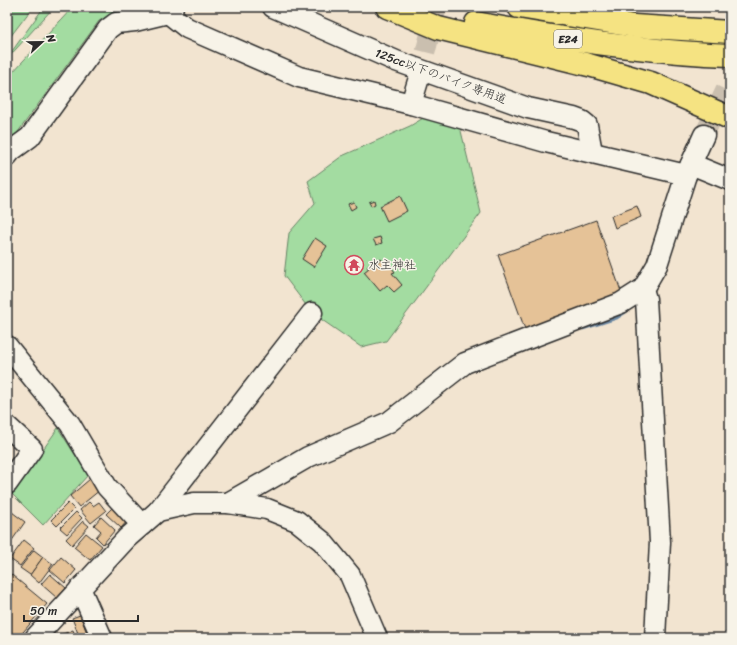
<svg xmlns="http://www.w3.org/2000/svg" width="737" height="645" viewBox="0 0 737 645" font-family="Sriracha,'Klee One',sans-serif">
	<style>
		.green { fill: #a3dca1; stroke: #678466 }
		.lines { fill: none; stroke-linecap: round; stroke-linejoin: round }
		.stream { stroke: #6c89a4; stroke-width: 4.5 }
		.building { fill: #e5c297; stroke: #2b2b2b }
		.minor-tunnel { stroke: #cabfaf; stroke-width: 20; stroke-dasharray: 20 10; stroke-linecap: butt }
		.minor-casing { stroke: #2b2b2b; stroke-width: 23 }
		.highway-casing { stroke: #2b2b2b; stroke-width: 25 }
		.minor { stroke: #f7f3e8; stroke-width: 20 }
		.highway { stroke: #f5e382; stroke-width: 22 }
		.labels { text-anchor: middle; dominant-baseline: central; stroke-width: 3; stroke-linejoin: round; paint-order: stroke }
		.shield { fill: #f7f3e8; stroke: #686764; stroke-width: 1 }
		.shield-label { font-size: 11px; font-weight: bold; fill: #2b2b2b }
		.street-label { font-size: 12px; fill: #2b2b2b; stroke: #f7f3e8 }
		.poi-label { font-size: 12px; fill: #2b2b2b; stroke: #f7f3e8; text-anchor: start }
	</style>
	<rect width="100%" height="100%" fill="#f2e4d0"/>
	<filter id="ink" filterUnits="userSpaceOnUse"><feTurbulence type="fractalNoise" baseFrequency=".025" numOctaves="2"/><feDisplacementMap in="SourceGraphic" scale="8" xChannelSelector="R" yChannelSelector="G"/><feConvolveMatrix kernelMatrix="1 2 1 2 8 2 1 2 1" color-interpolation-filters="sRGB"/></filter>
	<g filter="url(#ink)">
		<!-- green -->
		<g class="green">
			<polygon points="7,7 33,7 7,41"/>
			<polygon points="44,7 54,7 7,59 7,58"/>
			<polygon points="73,7 150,7 141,12 116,13 99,21 7,147 7,76 11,74"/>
			<polygon points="425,117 460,127 481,213 386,341 361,347 312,313 284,276 289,233 315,203 308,181 342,156 410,126"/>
			<polygon points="58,428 88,475 43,525 12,494"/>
		</g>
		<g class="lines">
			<!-- stream -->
			<polyline class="stream" points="583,328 617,317 626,311"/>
		</g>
		<!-- building -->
		<g class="building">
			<polygon points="400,196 407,211 387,221 380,206"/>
			<polygon points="374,200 375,204 371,206 369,202"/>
			<polygon points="354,202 356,207 351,210 348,204"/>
			<polygon points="637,206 641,217 615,228 611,216"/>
			<polygon points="596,220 623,297 526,332 498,255"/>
			<polygon points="380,237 382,243 376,245 373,239"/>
			<polygon points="315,238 327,246 314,267 302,259"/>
			<polygon points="381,259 386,265 388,263 395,272 392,273 402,285 394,292 387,285 380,291 364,272 369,268 367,267 375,261 376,263"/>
			<polygon points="90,479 100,490 79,507 70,496"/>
			<polygon points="89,502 93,506 99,502 106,511 91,523 80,510"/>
			<polygon points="68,503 74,509 57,526 51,520"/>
			<polygon points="115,505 129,519 121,528 106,514"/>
			<polygon points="12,512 25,522 8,546 7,519"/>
			<polygon points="76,512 82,518 67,534 60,528"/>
			<polygon points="101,517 115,530 103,544 96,537 101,531 94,525"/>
			<polygon points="83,521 89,526 72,545 66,539"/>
			<polygon points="86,533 102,546 90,560 74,547"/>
			<polygon points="24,540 34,548 20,566 10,559"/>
			<polygon points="34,550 43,557 30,575 20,568"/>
			<polygon points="43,557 53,564 39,583 30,575"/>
			<polygon points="61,557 76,570 65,583 50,570"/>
			<polygon points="7,571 47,604 18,638 7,638"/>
			<polygon points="50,574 66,588 57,598 41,584"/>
			<polygon points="80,615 87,633 79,636 72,618"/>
			<polygon points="73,630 76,638 59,638 58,636"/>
		</g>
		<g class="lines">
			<!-- minor-tunnel -->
			<g class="minor-tunnel">
				<polyline points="418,81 437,7"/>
				<polyline points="704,135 730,81"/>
			</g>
			<!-- minor casing -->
			<g class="minor-casing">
				<g id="minor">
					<polyline points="173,7 168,13 187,28 299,77 411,104 546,142 686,175"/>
					<polyline points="273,7 396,61 528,108 574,118 582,121 587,125 592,152"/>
					<polyline points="411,104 418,81"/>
					<polyline points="7,156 11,151 30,137 108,29 116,23 135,21 168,13"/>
					<polyline points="691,164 730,180"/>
					<polyline points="643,289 646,299 660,542 655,638"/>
					<polyline points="7,346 70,424 107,487 142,525"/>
					<polyline points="7,426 32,449 7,484"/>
					<polyline points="228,503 308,457 389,422 465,363 621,303 643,289 657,265 686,175 704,135"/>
					<polyline points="158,511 312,313"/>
					<polyline points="80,588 102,638"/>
					<polyline points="35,638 127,538 158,511 194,503 228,503 267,509 297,521 322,541 350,575 377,638"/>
				</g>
			</g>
			<!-- highway casing -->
			<g class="highway-casing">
				<g id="highway">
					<polyline points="387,7 438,28 589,65 651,83 730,118"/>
					<polyline points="519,7 634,26 730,32"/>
					<path d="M476 23C560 39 644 52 730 55"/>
				</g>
			</g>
			<!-- minor -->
			<use href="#minor" class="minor"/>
			<!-- highway -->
			<use href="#highway" class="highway"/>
		</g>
	</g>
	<!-- icons -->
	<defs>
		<g id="temple-ring" transform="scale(1)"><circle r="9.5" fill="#f7f3e8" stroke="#d1495b" stroke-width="1.5"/><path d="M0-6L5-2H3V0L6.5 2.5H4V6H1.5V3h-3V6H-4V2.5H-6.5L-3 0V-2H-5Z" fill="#d1495b"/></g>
	</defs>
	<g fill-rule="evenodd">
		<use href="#temple-ring" x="354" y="265"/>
	</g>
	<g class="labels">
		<!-- shield labels -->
		<rect class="shield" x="554" y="30" width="28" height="18" rx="3"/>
		<g class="shield-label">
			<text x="568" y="39">E24</text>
		</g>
		<!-- street labels -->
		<g class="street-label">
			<text transform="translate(441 76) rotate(20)">125cc以下のバイク専用道</text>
		</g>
		<!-- poi labels -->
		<g class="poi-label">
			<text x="368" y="265">水主神社</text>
		</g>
	</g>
	<!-- margin -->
	<rect width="737" height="645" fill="none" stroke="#f7f3e8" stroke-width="24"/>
	<rect x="12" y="12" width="713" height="621" fill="none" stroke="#2b2b2b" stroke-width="1.5" filter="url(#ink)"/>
	<!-- north arrow -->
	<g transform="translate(42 42) rotate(68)" stroke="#f7f3e8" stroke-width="3" paint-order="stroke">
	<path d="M0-3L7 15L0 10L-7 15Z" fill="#2b2b2b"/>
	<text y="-6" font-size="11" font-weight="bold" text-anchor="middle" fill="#2b2b2b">N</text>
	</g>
	<!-- scale -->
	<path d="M24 615v6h114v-6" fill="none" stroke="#2b2b2b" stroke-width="2"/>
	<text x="30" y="615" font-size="12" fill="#2b2b2b" stroke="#f7f3e8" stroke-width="3" paint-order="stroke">50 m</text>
</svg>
